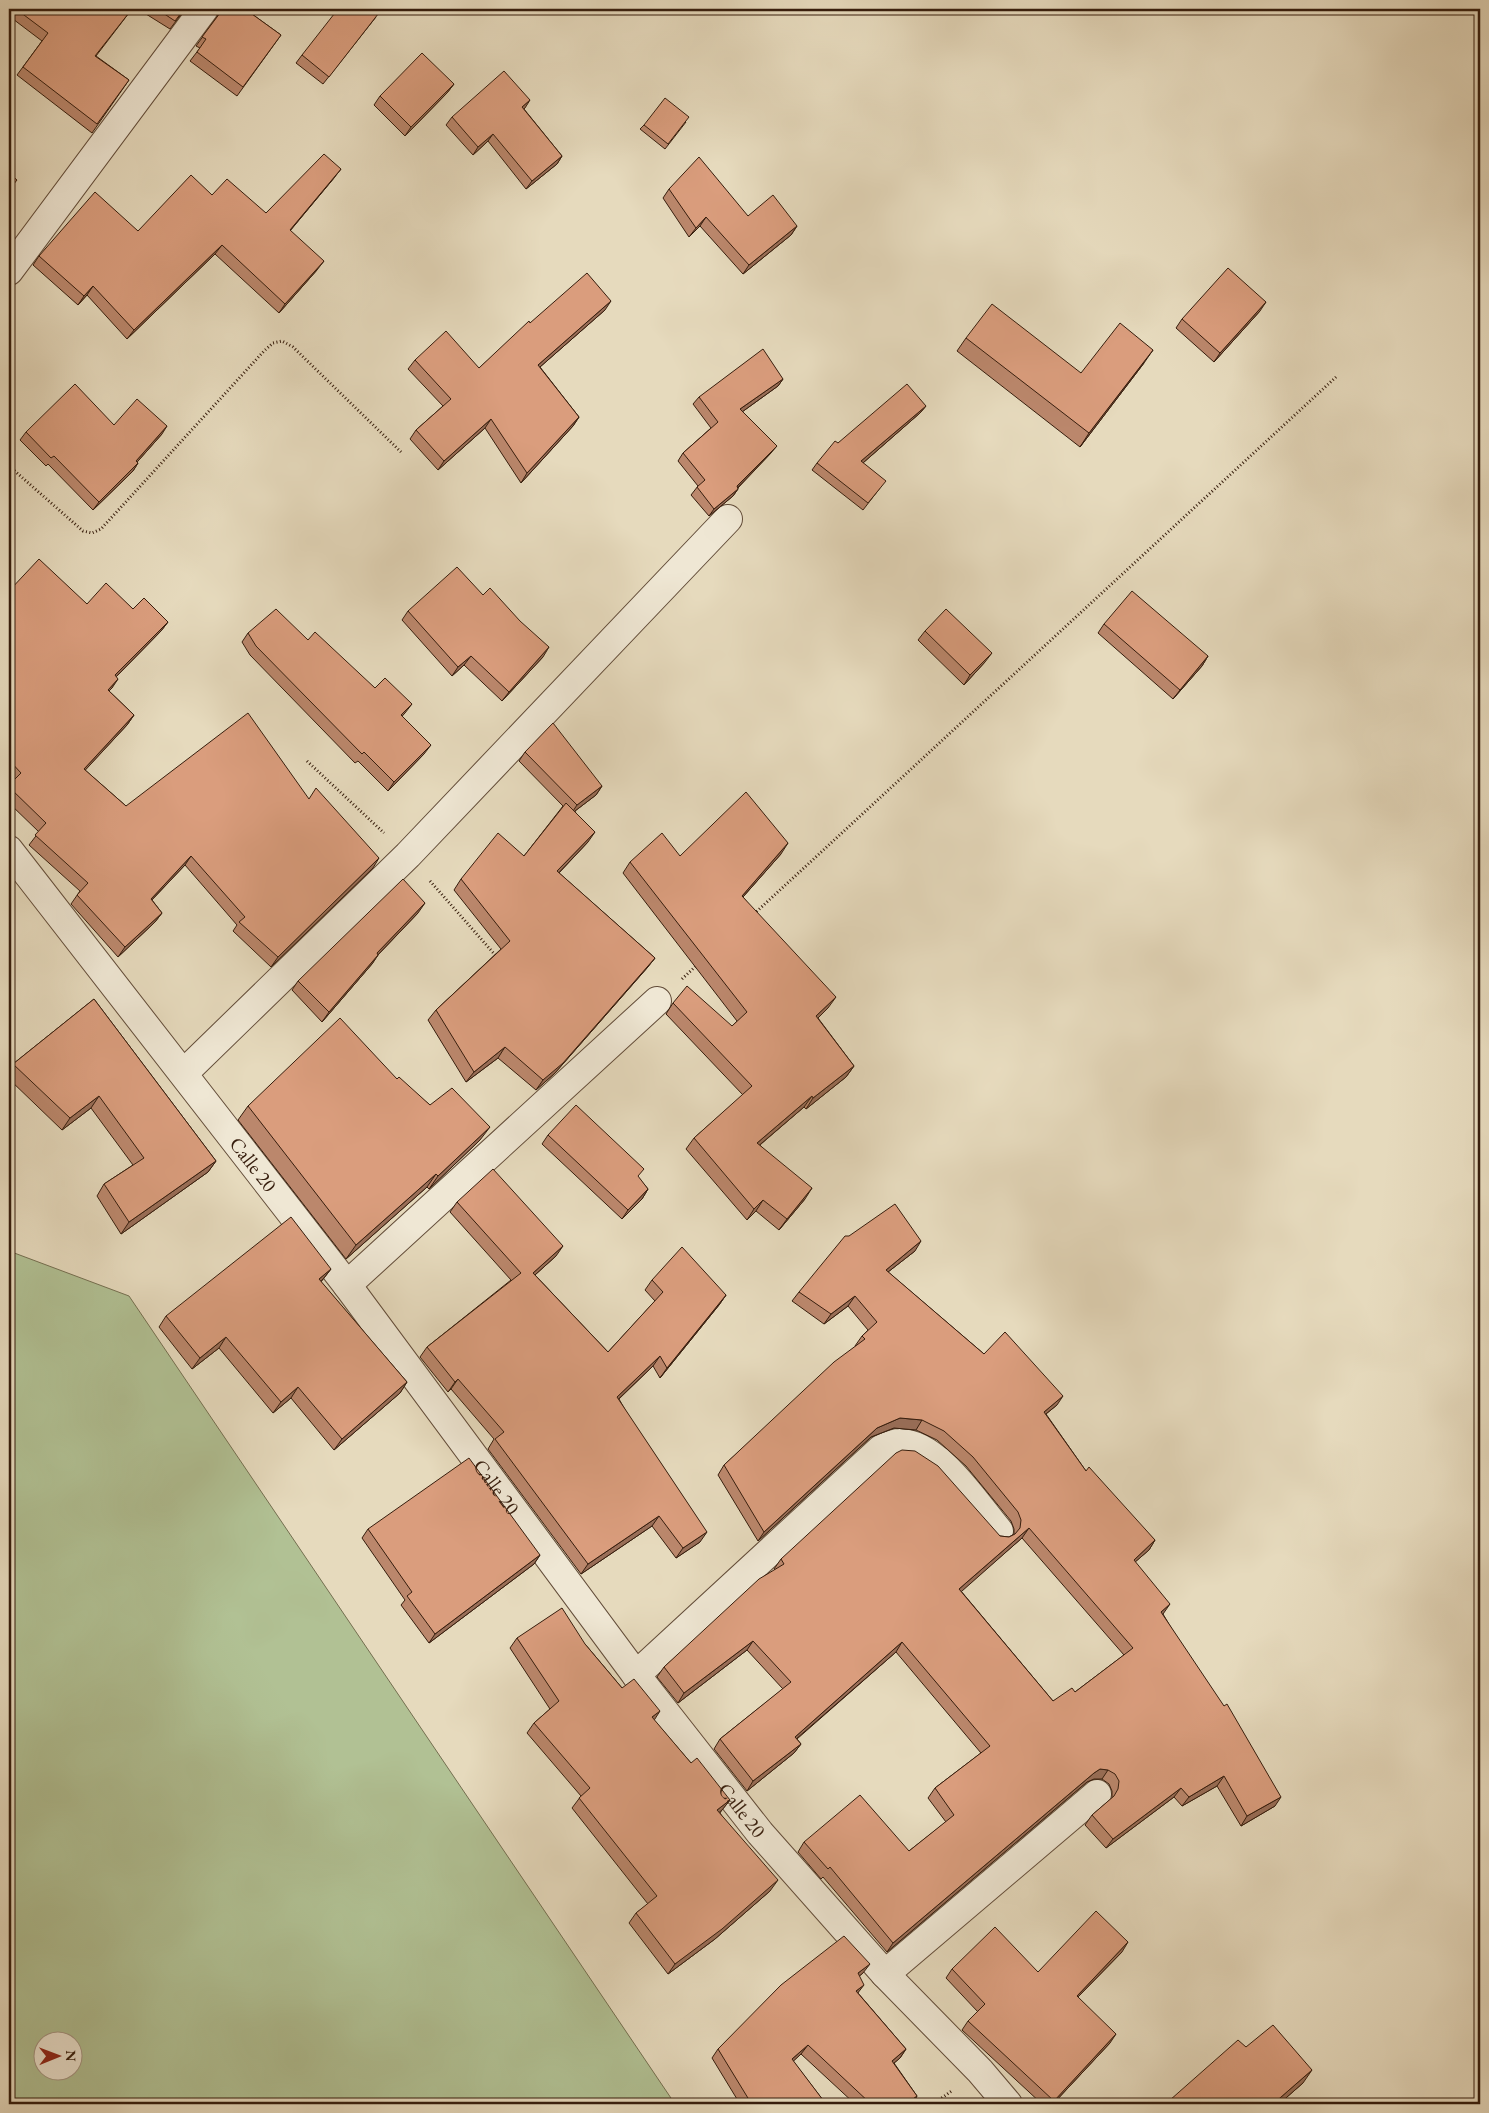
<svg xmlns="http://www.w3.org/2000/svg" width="1489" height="2113" viewBox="0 0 1489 2113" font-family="'EB Garamond',serif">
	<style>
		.green { fill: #b1c194; stroke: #746f50; fill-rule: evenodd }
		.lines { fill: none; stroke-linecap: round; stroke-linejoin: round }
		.minor-casing { stroke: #624c39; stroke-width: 30 }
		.path { stroke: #361d0d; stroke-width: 3; stroke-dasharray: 1 2.5; stroke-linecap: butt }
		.minor { stroke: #efe7d4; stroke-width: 28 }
		.wall { fill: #bb876c; stroke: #361d0d; fill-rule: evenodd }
		.shaded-wall { fill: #996e58; stroke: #361d0d }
		.building { fill: #da9d7d; stroke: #361d0d; fill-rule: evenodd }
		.labels { text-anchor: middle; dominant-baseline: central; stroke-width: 4.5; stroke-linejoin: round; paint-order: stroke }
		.street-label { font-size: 20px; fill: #361d0d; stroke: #efe7d4 }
	</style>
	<rect width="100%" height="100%" fill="#e6dabd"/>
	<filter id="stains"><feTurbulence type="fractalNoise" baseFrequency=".004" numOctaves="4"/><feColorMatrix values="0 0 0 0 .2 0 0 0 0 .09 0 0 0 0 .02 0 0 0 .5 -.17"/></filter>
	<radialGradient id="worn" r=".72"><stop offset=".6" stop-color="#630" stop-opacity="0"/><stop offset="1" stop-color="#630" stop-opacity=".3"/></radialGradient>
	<!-- green -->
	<path class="green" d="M9 1251 129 1296 675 2104H9ZM42 2040H72V2070H42Z"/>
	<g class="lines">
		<!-- minor casing -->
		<g class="minor-casing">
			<g id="minor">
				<polyline points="9,271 204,9"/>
				<path id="s1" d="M9 850 347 1285 636 1675 760 1833 885 1974 980 2071 1008 2104"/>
				<polyline points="184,1073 408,855 728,519"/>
				<polyline points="347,1285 657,1001"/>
				<path d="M636 1675 881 1449C886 1447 893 1443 899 1443 937 1442 976 1504 999 1531"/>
				<polyline points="885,1974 1097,1794"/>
			</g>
		</g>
		<!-- path -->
		<g class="path">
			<polyline points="9,466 83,531 92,533 101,529 264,351 273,343 282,341 293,347 401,452"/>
			<polyline points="307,761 384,833"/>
			<polyline points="430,881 497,957"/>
			<polyline points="754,914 1336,377"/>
			<polyline points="682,979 697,965"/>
			<polyline points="933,2104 953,2090"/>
		</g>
		<!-- minor -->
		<use href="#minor" class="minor"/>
	</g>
	<!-- wall -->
	<g class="wall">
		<polygon points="9,9 132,9 96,56 129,80 92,133 17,75 42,41 9,16"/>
		<polygon points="138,9 185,9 170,29"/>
		<polygon points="219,9 245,9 281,35 237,96 190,61 200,48 196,46 217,17 220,10"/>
		<polygon points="376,17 323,84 296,63 302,55"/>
		<polygon points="454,84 447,93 405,136 374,105 380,96"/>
		<polygon points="525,108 524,109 562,156 557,164 526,189 488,141 473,155 446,125 452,117"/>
		<polygon points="686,122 665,149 640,129 644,125"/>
		<polygon points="334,178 290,231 317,270 279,313 215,254 127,339 87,295 78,305 33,265 39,256 138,231 212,195 266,213"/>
		<polygon points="669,189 748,216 797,226 791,235 743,274 700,226 689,237 663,198"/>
		<polygon points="605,310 540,367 579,417 573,426 521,483 485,428 438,470 410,439 416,430 443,406 408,369 415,360 479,368 530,323"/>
		<polygon points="1260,311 1214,362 1176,328 1182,319"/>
		<polygon points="966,338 1081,373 1144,363 1080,447 957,351"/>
		<polygon points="783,379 778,386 742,412 771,453 738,488 738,489 733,496 709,516 691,495 698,486 678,461 683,453 711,428 693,404 699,397"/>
		<polygon points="926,406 920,413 863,463 880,488 863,510 812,470 817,463 838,443"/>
		<polygon points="114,425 162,434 137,462 138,463 133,471 93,510 48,464 46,466 20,440 26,432"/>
		<polygon points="9,591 87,604 133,609 168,622 161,631 116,677 112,688 109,691 134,715 127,725 85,770 126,806 309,799 373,868 271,967 233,931 237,925 185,865 152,900 162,913 155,922 118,957 71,904 80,891 29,845 39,832 9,803 9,785 13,781 9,777"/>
		<polygon points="483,595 543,657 502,701 464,665 452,676 402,620 408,611"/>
		<polygon points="1104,624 1208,656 1202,666 1173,699 1098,633"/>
		<polygon points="925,631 985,662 964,685 918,640"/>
		<polygon points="248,633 308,640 375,688 405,713 402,716 424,754 388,791 358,761 355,763 250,655 242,642"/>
		<polygon points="525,752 602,786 596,795 575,811 588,842 559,873 655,958 647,968 555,1073 536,1090 498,1058 466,1082 428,1020 436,1010 501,949 454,890 461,879 524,856 563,806 519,761"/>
		<polygon points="781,854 743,897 828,1008 818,1018 854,1066 846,1077 806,1109 804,1107 760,1145 805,1199 779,1230 756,1211 747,1220 686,1149 694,1138 743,1095 666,1014 673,1003 732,1026 737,1021 623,873 630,862 680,856"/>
		<polygon points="418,913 378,955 372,964 322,1022 292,990 298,981"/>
		<polygon points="94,999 216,1161 208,1172 121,1234 97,1196 104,1184 133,1165 91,1108 62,1130 9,1079 9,1070 13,1064"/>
		<polygon points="397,1079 430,1105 480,1140 429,1189 427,1187 346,1259 238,1120 248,1106"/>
		<polygon points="548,1135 638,1177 648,1189 642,1199 622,1219 542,1144"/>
		<polygon points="457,1202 556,1256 535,1275 608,1352 655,1301 645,1290 652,1280 726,1295 719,1305 660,1378 653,1366 619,1399 700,1542 676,1558 652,1526 581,1574 488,1449 494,1439 451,1389 448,1392 420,1357 427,1347 511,1280 450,1212"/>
		<path d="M915 1251 888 1272 984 1354 1057 1405 1046 1414 1086 1471 1155 1540 1149 1550 1135 1562 1163 1614 1275 1806 1241 1826 1217 1786 1182 1806 1174 1797 1106 1848 1085 1825 1092 1815 1112 1798V1791L1109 1784 1102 1779H1094L1087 1782 887 1952 823 1877 821 1879 798 1852 804 1842 909 1851 946 1822 928 1798 935 1788 981 1753 896 1652 797 1739 801 1744 794 1753 747 1791 714 1749 720 1739 783 1689 747 1650 678 1703 657 1677 664 1667 775 1570 774 1569 781 1559 1000 1536 1009 1537 1014 1534V1529L1011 1521 966 1466 937 1440 916 1430 894 1428 871 1437 758 1541 718 1475 724 1465 856 1346H855L862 1336 868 1330 848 1306 824 1324 792 1301 799 1292ZM1022 1538 1124 1655 1075 1692 1053 1701 961 1591Z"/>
		<polygon points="331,1269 321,1282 407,1382 400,1393 334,1450 291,1398 273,1413 219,1348 192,1369 159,1327 166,1316"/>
		<polygon points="368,1529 540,1555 534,1564 429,1643 401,1605 405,1600 362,1538"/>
		<polygon points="517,1638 585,1644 622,1688 654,1720 691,1763 730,1800 722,1810 720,1813 770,1891 715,1939 668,1974 629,1923 636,1913 648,1904 572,1808 581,1796 527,1733 534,1723 550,1709 510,1648"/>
		<polygon points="1122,1952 1078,1997 1110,2043 1053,2104 1042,2104 962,2030 968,2021 978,2012 946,1978 952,1969 1038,1972"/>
		<polygon points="863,1973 859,1976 858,1993 906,2049 900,2058 894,2063 917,2096 912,2104 855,2104 801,2054 793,2061 826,2104 740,2104 712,2058 718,2049"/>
		<polygon points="1246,2047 1303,2083 1279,2104 1167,2104 1170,2100"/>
	</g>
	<!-- shaded-wall -->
	<g class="shaded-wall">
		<polygon points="454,84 447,93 405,136 411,127"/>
		<polygon points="530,100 525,108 517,115 522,107"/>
		<polygon points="493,134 488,141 473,155 478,147"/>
		<polygon points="562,156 557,164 526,189 532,181"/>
		<polygon points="341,169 334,178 283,239 290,230"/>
		<polygon points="706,217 700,226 689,237 696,228"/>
		<polygon points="797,226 791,235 743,274 749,265"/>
		<polygon points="222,245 215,254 127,339 134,330"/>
		<polygon points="324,261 317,270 279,313 285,304"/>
		<polygon points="93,286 87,295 78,305 84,296"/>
		<polygon points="611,301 605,310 532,374 538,365"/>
		<polygon points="1266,302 1260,311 1214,362 1220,353"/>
		<polygon points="1153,350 1144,363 1080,447 1089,433"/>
		<polygon points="783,379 778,386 735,417 740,409"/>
		<polygon points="926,406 920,413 856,469 861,461"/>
		<polygon points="579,417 573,426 521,483 527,473"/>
		<polygon points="491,419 485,428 438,470 444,461"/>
		<polygon points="167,426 162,434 131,469 136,461"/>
		<polygon points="777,446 771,453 731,494 737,486"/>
		<polygon points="138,463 133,471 93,510 99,502"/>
		<polygon points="738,489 733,496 709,516 714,509"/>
		<polygon points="168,622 161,631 108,685 115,675"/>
		<polygon points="549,647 543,657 502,701 509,692"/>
		<polygon points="992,653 985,662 964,685 970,675"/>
		<polygon points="471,656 464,665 452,676 458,667"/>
		<polygon points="1208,656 1202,666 1173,699 1180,690"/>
		<polygon points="118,679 112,688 101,699 108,690"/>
		<polygon points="412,704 405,713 395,724 401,715"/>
		<polygon points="134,715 127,725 78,778 84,769"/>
		<polygon points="431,745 424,754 388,791 394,782"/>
		<polygon points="602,786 596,795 571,814 577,805"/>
		<polygon points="595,832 588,842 550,882 557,871"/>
		<polygon points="788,843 781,854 734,907 742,896"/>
		<polygon points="191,856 185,865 144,908 151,899"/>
		<polygon points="379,858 373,868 271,967 278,957"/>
		<polygon points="425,903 418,913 371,962 377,953"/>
		<polygon points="162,913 155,922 118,957 125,947"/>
		<polygon points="378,955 372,964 322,1022 329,1012"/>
		<polygon points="655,958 647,968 555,1073 536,1090 543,1080"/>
		<polygon points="836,997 828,1008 809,1027 816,1016"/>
		<polygon points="505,1047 498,1058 466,1082 474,1072"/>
		<polygon points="854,1066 846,1077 806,1109 813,1098"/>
		<polygon points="99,1096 91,1108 62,1130 70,1118"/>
		<polygon points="812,1096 804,1107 749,1154 757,1143"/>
		<polygon points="490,1127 480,1140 429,1189 438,1176"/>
		<polygon points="216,1161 208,1172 121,1234 129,1222"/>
		<polygon points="436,1174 427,1187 346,1259 356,1245"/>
		<polygon points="812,1188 805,1199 779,1230 787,1219"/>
		<polygon points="648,1189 642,1199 622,1219 628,1210"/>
		<polygon points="763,1200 756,1211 747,1220 754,1209"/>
		<polygon points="921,1241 915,1251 879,1279 886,1270"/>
		<polygon points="563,1246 556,1256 526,1283 533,1273"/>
		<polygon points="331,1269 323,1279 311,1290 319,1279"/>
		<polygon points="726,1295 719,1305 660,1378 667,1368"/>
		<polygon points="855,1296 848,1306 824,1324 831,1314"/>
		<polygon points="226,1337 219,1348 192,1369 200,1358"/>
		<polygon points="660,1356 653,1366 610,1407 617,1397"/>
		<polygon points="458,1379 451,1389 448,1392 455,1382"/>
		<polygon points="407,1382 400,1393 334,1450 342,1439"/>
		<polygon points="298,1387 291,1398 273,1413 281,1402"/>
		<polygon points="1063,1396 1057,1405 1037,1421 1044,1412"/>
		<polygon points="900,1418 922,1420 916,1430 894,1428 871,1437 758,1541 764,1532 877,1428"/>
		<polygon points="659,1516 652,1526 581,1574 588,1564"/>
		<polygon points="1029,1528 1022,1538 953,1599 959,1589"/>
		<polygon points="707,1532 700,1542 676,1558 683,1548"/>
		<polygon points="1155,1540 1149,1550 1127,1569 1134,1560"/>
		<polygon points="540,1555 534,1564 429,1643 435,1634"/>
		<polygon points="1170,1604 1163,1614 1154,1621 1161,1612"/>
		<polygon points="753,1641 747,1650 678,1703 684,1693"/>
		<polygon points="902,1642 896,1652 788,1746 795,1737"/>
		<polygon points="660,1711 653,1722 652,1717"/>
		<polygon points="801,1744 794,1753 747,1791 753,1781"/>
		<polygon points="1100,1769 1108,1770 1102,1779 1094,1779 1087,1782 887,1952 893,1943 1094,1773"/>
		<polygon points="1224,1776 1217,1786 1182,1806 1189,1797"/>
		<polygon points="1181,1788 1174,1797 1106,1848 1113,1839"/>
		<polygon points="1281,1797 1275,1806 1241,1826 1247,1816"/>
		<polygon points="730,1800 722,1810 710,1820 717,1810"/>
		<polygon points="778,1880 770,1891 715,1939 668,1974 675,1964"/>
		<polygon points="1128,1942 1122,1952 1070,2005 1077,1996"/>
		<polygon points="870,1964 863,1973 851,1983 858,1973"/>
		<polygon points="864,1985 857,1994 856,1991"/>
		<polygon points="1116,2034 1110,2043 1053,2104 1051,2104"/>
		<polygon points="808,2045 801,2054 786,2068 792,2059"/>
		<polygon points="906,2049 900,2058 886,2070 892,2061"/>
		<polygon points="1312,2070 1303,2083 1279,2104 1273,2104"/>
		<polygon points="917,2096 912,2104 906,2104"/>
	</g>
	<!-- building -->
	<g class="building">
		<polygon points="16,9 132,9 95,56 129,80 97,124 23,67 48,33"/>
		<polygon points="157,9 184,9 175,21"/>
		<polygon points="223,9 245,9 281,35 243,87 197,52 206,39 202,37"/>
		<polygon points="338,9 382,9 329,77 302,55"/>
		<polygon points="422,53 454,84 411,127 380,96"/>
		<polygon points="504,71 530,100 522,107 562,156 532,181 493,134 478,147 452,117"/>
		<polygon points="665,98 689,117 668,144 644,125"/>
		<polygon points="324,154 341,169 290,230 324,261 285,304 222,245 134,330 93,286 84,296 39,256 95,192 138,231 191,175 212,195 227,179 266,213"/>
		<polygon points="699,157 748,216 773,195 797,226 749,265 706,217 696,228 669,189"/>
		<polygon points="9,173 17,180 9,190"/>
		<polygon points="1228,268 1266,302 1220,353 1182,319"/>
		<polygon points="587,273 611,301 538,365 579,417 527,473 491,419 444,461 416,430 451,399 415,360 446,331 479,368 529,321 530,323"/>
		<polygon points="992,304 1081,373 1120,323 1153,350 1089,433 966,338"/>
		<polygon points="763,349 783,379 740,409 777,446 737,486 738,489 714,509 697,487 705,480 683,453 718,422 699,397"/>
		<polygon points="75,384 114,425 137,399 167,426 136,461 138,463 99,502 54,456 51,458 26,432"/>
		<polygon points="907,384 926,406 861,461 886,481 868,503 817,463 835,441 838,443"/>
		<polygon points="39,559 87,604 106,583 133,609 144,598 168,622 115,675 118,679 108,690 134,715 84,769 126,806 248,713 309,799 316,788 379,858 278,957 239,922 245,917 191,856 151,899 162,913 125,947 77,895 88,883 35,835 46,823 9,787 9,785 21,773 9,760 9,591"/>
		<polygon points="457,567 483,595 490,588 520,621 549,647 509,692 471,656 458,667 408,611"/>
		<polygon points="1132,591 1208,656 1180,690 1104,624"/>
		<polygon points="276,609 308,640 315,632 375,688 385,678 412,704 401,715 431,745 394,782 364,752 362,754 256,646 248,633"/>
		<polygon points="946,609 992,653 970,675 925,631"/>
		<polygon points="553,723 602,786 577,805 525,752"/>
		<polygon points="746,792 788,843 742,896 836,997 816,1016 854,1066 813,1098 812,1096 757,1143 812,1188 787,1219 763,1200 754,1209 694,1138 752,1086 673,1003 687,986 732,1026 747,1012 630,862 662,833 680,856"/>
		<polygon points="566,803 595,832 557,871 655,958 563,1063 543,1080 505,1047 474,1072 436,1010 510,941 461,879 498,833 524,856"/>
		<polygon points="403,879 425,903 377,953 378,955 329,1012 298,981"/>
		<polygon points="94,999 216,1161 129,1222 104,1184 144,1158 99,1096 70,1118 13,1064"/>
		<polygon points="340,1018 397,1079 399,1077 430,1105 452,1088 490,1127 438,1176 436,1174 356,1245 248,1106"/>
		<polygon points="576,1105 644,1169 638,1176 648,1189 628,1210 548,1135"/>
		<polygon points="493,1169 563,1246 533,1273 608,1352 663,1292 652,1280 682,1247 726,1295 667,1368 660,1356 617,1397 707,1532 683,1548 659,1516 588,1564 495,1439 504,1432 458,1379 455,1382 427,1347 521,1273 457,1202"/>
		<path d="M895 1204 921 1241 886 1270 984 1354 1005 1332 1063 1396 1044 1412 1086 1471 1089 1467 1155 1540 1134 1560 1170 1604 1161 1612 1224 1706 1227 1704 1281 1797 1247 1816 1224 1776 1189 1797 1181 1788 1113 1839 1092 1815 1114 1796 1118 1789 1119 1781 1115 1774 1108 1770 1100 1769 1094 1773 893 1943 830 1867 828 1869 804 1842 860 1795 909 1851 954 1815 935 1788 990 1746 902 1642 795 1737 801 1744 753 1781 720 1739 791 1682 753 1641 684 1693 664 1667 759 1579 784 1564 781 1559 896 1453 902 1450 915 1451 938 1466 1000 1536 1009 1537 1015 1534 1020 1528 1021 1520 1018 1512 973 1457 944 1431 922 1420 900 1418 877 1428 764 1532 724 1465 834 1362 865 1339 862 1336 877 1322 855 1296 831 1314 799 1292 845 1236H849ZM1029 1528 1133 1648 1075 1692 1072 1688 1053 1701 959 1589Z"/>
		<polygon points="291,1217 331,1269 319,1279 407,1382 342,1439 298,1387 281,1402 226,1337 200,1358 166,1316"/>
		<polygon points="469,1458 540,1555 435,1634 407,1596 412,1592 368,1529"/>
		<polygon points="562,1608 585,1644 622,1688 634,1679 660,1711 652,1717 691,1763 697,1758 730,1800 717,1810 778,1880 722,1929 675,1964 636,1913 657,1896 579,1798 590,1788 534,1723 559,1701 517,1638"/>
		<polygon points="1096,1911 1128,1942 1077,1996 1116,2034 1054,2101 968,2021 985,2004 952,1969 995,1927 1038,1972"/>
		<polygon points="844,1936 870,1964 858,1973 864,1985 856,1991 906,2049 892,2061 917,2096 906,2104 871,2104 808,2045 792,2059 826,2104 756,2104 753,2102 751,2103 718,2049 781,1985"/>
		<polygon points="1273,2025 1312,2070 1273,2104 1174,2104 1170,2100 1238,2040 1246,2047"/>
	</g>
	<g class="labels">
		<!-- street labels -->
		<g class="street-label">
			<text stroke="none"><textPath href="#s1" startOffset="398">Calle 20</textPath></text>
			<text stroke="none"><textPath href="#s1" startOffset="802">Calle 20</textPath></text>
			<text stroke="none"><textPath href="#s1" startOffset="1208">Calle 20</textPath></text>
		</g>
	</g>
	<!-- margin -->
	<rect width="1489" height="2113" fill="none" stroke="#e6dabd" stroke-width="30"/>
	<rect x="10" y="10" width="1469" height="2093" fill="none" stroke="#361d0d" stroke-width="2.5"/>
	<rect x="15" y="15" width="1459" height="2083" fill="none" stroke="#361d0d"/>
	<!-- north arrow -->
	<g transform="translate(58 2056) rotate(89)"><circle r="24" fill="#efe7d4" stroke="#a59684"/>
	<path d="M0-4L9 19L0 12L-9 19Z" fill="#8f2418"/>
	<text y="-8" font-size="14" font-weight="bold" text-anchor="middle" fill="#361d0d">N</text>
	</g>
	<rect width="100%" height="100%" filter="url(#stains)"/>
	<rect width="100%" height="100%" fill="url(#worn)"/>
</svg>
